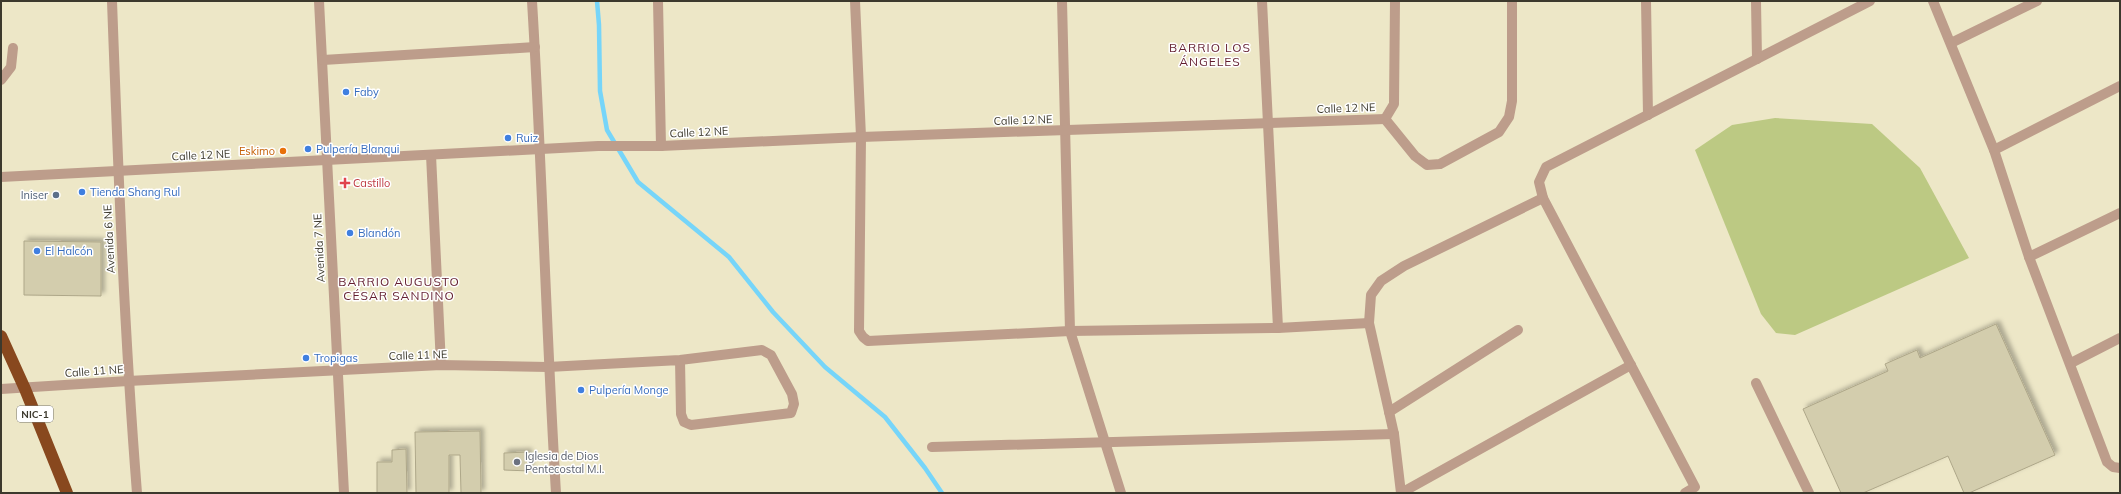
<svg xmlns="http://www.w3.org/2000/svg" width="2121" height="494" viewBox="0 0 2121 494" font-family="Mulish,sans-serif">
	<style>
		.green { fill: #bcc983 }
		.lines { fill: none; stroke-linecap: round; stroke-linejoin: round }
		.stream { stroke: #76d5f9; stroke-width: 4.5 }
		.building { fill: #d3cdad; stroke: #aea789; filter: url(#shadow) }
		.minor { stroke: #bd9d8b; stroke-width: 10 }
		.highway { stroke: #88481e; stroke-width: 12 }
		.shop-dot { fill: #3f7fe0; stroke: #fff; stroke-width: 1.5 }
		.food-dot { fill: #e8710a; stroke: #fff; stroke-width: 1.5 }
		.health-dot { fill: #e0444e; stroke: #fff; stroke-width: 1.5 }
		.service-dot { fill: #5c6f8a; stroke: #fff; stroke-width: 1.5 }
		.worship-dot { fill: #6b7280; stroke: #fff; stroke-width: 1.5 }
		.labels { text-anchor: middle; dominant-baseline: central; stroke-width: 3; stroke-linejoin: round; paint-order: stroke }
		.shield { fill: #fff; stroke: #76746c; stroke-width: 1 }
		.shield-label { font-size: 10px; font-weight: bold; fill: #3c392d }
		.shop-label { font-size: 11px; fill: #366cbe; stroke: #fff; text-anchor: start }
		.street-label { font-size: 11px; fill: #3c392d; stroke: #fff }
		.food-label { font-size: 11px; fill: #c56008; stroke: #fff; text-anchor: end }
		.health-label { font-size: 11px; fill: #be3a42; stroke: #fff; text-anchor: start }
		.service-label { font-size: 11px; fill: #4e5e75; stroke: #fff; text-anchor: end }
		.worship-label { font-size: 11px; fill: #5b616d; stroke: #fff; text-anchor: start }
		.neighbourhood-label { font-size: 12px; letter-spacing: 1px; fill: #621d2e; stroke: #fff }
	</style>
	<defs>
		<filter id="shadow"><feDropShadow dx="3.5" dy="-3.5" stdDeviation="2" flood-color="#0004"/></filter>
	</defs>
	<rect width="100%" height="100%" fill="#ede7c7"/>
	<!-- green -->
	<polygon class="green" points="1775,118 1872,124 1920,168 1969,258 1795,335 1776,333 1761,314 1695,150 1732,125"/>
	<g class="lines">
		<!-- stream -->
		<polyline class="stream" points="597,1 599,25 600,91 607,130 638,182 729,257 773,312 825,367 885,417 925,468 942,493"/>
	</g>
	<!-- building -->
	<g class="building">
		<polygon points="24,241 101,242 101,296 24,295"/>
		<polygon points="1996,324 2055,455 1969,493 1964,493 1948,456 1863,493 1841,493 1803,409 1888,371 1885,364 1917,350 1920,358"/>
		<polygon points="480,431 481,493 461,493 460,455 449,455 449,493 416,493 415,432"/>
		<polygon points="406,449 407,493 377,493 377,462 392,462 392,450"/>
		<polygon points="528,452 530,471 504,470 504,453"/>
	</g>
	<g class="lines">
		<!-- minor -->
		<g class="minor">
			<path d="M112 1C118 165 124 329 137 493"/>
			<polyline points="319,1 344,493"/>
			<path d="M532 1C542 165 546 329 556 493"/>
			<polyline points="658,1 661,146"/>
			<polyline points="855,1 861,137 859,331 863,337 868,341 1070,331 1278,328 1369,323"/>
			<polyline points="1062,1 1070,331 1121,493"/>
			<polyline points="1262,1 1278,328"/>
			<polyline points="1646,1 1648,115"/>
			<polyline points="1756,1 1757,59"/>
			<polyline points="1933,1 1994,150 2029,257 2107,462 2113,467 2120,468"/>
			<polyline points="1951,43 2037,1"/>
			<polyline points="323,60 535,47"/>
			<polyline points="1,80 11,67 13,48"/>
			<polyline points="1385,119 1415,156 1427,165 1440,164 1499,132 1509,117 1512,101 1512,1"/>
			<polyline points="1385,119 1394,104 1395,1"/>
			<polyline points="1994,150 2120,86"/>
			<polyline points="431,155 441,365"/>
			<polyline points="1,177 598,146 661,146 861,137 1385,119"/>
			<polyline points="2029,257 2120,213"/>
			<polyline points="2071,363 2120,338"/>
			<polyline points="1756,383 1809,493"/>
			<polyline points="1,389 128,381 441,365 548,367 680,360 762,350 771,355 792,394 794,404 791,413 691,425 684,422 681,414 680,360"/>
			<polyline points="1389,412 1518,330"/>
			<polyline points="932,447 1394,434"/>
			<polyline points="1401,493 1394,434 1369,323 1371,295 1381,281 1404,266 1543,198"/>
			<polyline points="1401,493 1631,365"/>
			<polyline points="1685,493 1695,487 1543,198 1539,182 1546,167 1870,1"/>
		</g>
		<!-- highway -->
		<polyline class="highway" points="1,336 25,389 67,493"/>
	</g>
	<!-- markers -->
	<g class="shop-dot">
		<circle cx="346" cy="92" r="4"/>
		<circle cx="508" cy="138" r="4"/>
		<circle cx="308" cy="149" r="4"/>
		<circle cx="82" cy="192" r="4"/>
		<circle cx="350" cy="233" r="4"/>
		<circle cx="37" cy="251" r="4"/>
		<circle cx="306" cy="358" r="4"/>
		<circle cx="581" cy="390" r="4"/>
	</g>
	<circle class="food-dot" cx="283" cy="151" r="4"/>
	<path class="health-dot" d="M343 177h4v4h4v4h-4v4h-4v-4h-4v-4h4z"/>
	<circle class="service-dot" cx="56" cy="195" r="4"/>
	<circle class="worship-dot" cx="517" cy="462" r="4"/>
	<g class="labels">
		<!-- shield labels -->
		<rect class="shield" x="17" y="406" width="36" height="16" rx="3"/>
		<g class="shield-label">
			<text x="35" y="414">NIC-1</text>
		</g>
		<!-- shop labels -->
		<g class="shop-label">
			<text x="354" y="92">Faby</text>
			<text x="516" y="138">Ruiz</text>
			<text x="316" y="149">Pulpería Blanqui</text>
			<text x="90" y="192">Tienda Shang Rul</text>
			<text x="358" y="233">Blandón</text>
			<text x="45" y="251">El Halcón</text>
			<text x="314" y="358">Tropigas</text>
			<text x="589" y="390">Pulpería Monge</text>
		</g>
		<!-- street labels -->
		<g class="street-label">
			<text transform="translate(1346 108) rotate(-2)">Calle 12 NE</text>
			<text transform="translate(1023 120) rotate(-2)">Calle 12 NE</text>
			<text transform="translate(699 132) rotate(-3)">Calle 12 NE</text>
			<text transform="translate(201 155) rotate(-3)">Calle 12 NE</text>
			<text transform="translate(109 239) rotate(-93)">Avenida 6 NE</text>
			<text transform="translate(319 248) rotate(-93)">Avenida 7 NE</text>
			<text transform="translate(418 355) rotate(-2)">Calle 11 NE</text>
			<text transform="translate(94 371) rotate(-4)">Calle 11 NE</text>
		</g>
		<!-- food labels -->
		<g class="food-label">
			<text x="275" y="151">Eskimo</text>
		</g>
		<!-- health labels -->
		<g class="health-label">
			<text x="353" y="183">Castillo</text>
		</g>
		<!-- service labels -->
		<g class="service-label">
			<text x="48" y="195">Iniser</text>
		</g>
		<!-- worship labels -->
		<g class="worship-label">
			<text x="525" y="456">Iglesia de Dios<tspan x="525" dy="13">Pentecostal M.I.</tspan></text>
		</g>
		<!-- neighbourhood labels -->
		<g class="neighbourhood-label">
			<text x="1210" y="47">BARRIO LOS<tspan x="1210" dy="14">ÁNGELES</tspan></text>
			<text x="399" y="281">BARRIO AUGUSTO<tspan x="399" dy="14">CÉSAR SANDINO</tspan></text>
		</g>
	</g>
	<!-- border -->
	<rect width="2121" height="494" fill="none" stroke="#3c392d" stroke-width="4"/>
</svg>
